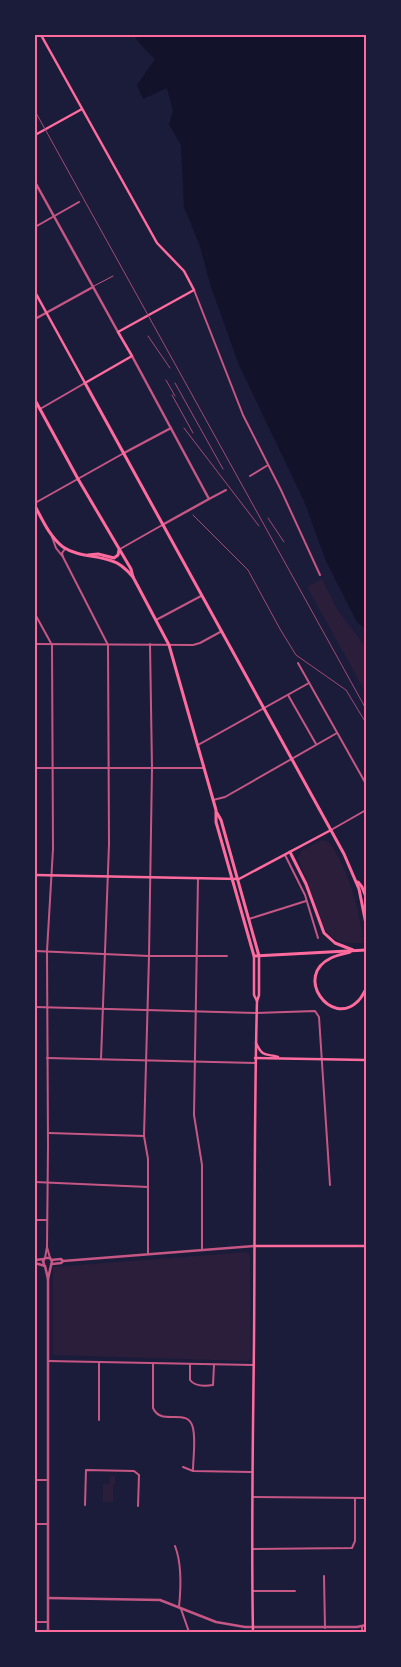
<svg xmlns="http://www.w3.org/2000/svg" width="401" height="1667" viewBox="0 0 401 1667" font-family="Jost,sans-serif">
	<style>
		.green { fill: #2a1e3b }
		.water { fill: #12122b }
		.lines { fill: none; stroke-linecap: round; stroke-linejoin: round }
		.service { stroke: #c65784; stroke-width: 1 }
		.minor { stroke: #c65784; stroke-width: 2 }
		.tertiary { stroke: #c65784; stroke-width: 2.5 }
		.secondary { stroke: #ff6b9d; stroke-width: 2.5 }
		.primary { stroke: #ff6b9d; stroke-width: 3 }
		.rail { stroke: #a44b75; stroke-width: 1 }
		.neatline { fill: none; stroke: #ff6b9d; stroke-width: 2 }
	</style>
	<rect width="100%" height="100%" fill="#1b1b3a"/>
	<!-- green -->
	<g class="green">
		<polygon points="322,579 337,609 366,648 366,693 307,587"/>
		<path d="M322 840 327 841 331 844C350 876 359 906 363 943 344 944 332 943 323 925L298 858 302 850Z"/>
		<polygon points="247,1252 250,1256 251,1358 248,1361 53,1355 53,1267"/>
		<polygon points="110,1476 115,1476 115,1484 113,1484 113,1502 103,1502 103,1484 110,1484"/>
	</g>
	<!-- water -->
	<polygon class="water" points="134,35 366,35 366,629 357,622 326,561 304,501 239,365 210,284 200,246 184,207 181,145 169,124 173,111 167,88 143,99 137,85 155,59 139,43"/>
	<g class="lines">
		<!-- service -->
		<polyline class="service" points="94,286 113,276"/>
		<!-- minor -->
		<g class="minor">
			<polyline points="35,227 79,202"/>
			<polyline points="194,290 243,415 281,490 320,575"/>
			<polyline points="40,409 85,383"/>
			<polyline points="250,476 268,465"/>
			<polyline points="209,499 226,490"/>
			<polyline points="35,503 124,453"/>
			<polyline points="52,537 56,548 63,557 62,553 65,549"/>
			<polyline points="120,549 164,524"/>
			<polyline points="63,557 108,645 109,844 101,1059"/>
			<polyline points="35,614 52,645 53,849 47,951 48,1145 47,1247"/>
			<polyline points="156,620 201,596"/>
			<polyline points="35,644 193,645 200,643 222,631"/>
			<polyline points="298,663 366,784"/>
			<polyline points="288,695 316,744"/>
			<polyline points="198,745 309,683"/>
			<polyline points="35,768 203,768"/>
			<polyline points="213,800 225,797 337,733"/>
			<polyline points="331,830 366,810"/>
			<polyline points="285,855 305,895 318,938"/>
			<polyline points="198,878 194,1115 202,1165 202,1250"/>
			<polyline points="249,919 306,901"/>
			<polyline points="35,951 149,956 227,956"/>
			<polyline points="35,1007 256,1013 315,1011 319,1017 330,1185"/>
			<polyline points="47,1058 255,1063"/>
			<polyline points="49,1133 144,1136"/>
			<polyline points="35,1182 148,1187"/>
			<polyline points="35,1220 47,1220"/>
			<polyline points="148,1254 148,1159 144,1136 149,956 152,768 150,644"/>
			<polyline points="45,1258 47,1247 50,1258"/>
			<polyline points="48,1361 253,1365"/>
			<polyline points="99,1362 99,1420"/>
			<path d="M153 1363V1408C161 1427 188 1406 193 1428 196 1441 193 1458 193 1471"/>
			<path d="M190 1364V1380C195 1387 206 1386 213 1385L214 1365"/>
			<polyline points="183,1467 193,1471 251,1472"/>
			<polyline points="35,1480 48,1480"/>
			<polyline points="253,1497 366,1498"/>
			<polyline points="85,1505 86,1470 134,1471 139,1475 138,1506"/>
			<polyline points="35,1524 48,1524"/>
			<path d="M175 1546C182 1564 181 1588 179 1607"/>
			<polyline points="253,1549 352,1548 355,1541 355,1498"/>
			<polyline points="324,1576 325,1628"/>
			<polyline points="253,1591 295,1591"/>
			<polyline points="181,1609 189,1632"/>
			<polyline points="35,1622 48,1622"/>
			<polyline points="362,1626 362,1632"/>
		</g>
		<!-- tertiary -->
		<g class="tertiary">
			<polyline points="35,182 118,332"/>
			<polyline points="35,319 93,287"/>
			<polyline points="132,356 209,499 164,524"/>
			<polyline points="124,453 171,428"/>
			<polyline points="35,1260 44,1259"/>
			<polyline points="51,1260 61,1259 63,1261 254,1246"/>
			<polyline points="35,1263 45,1266 48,1279 48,1632"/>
			<polyline points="44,1264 43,1261 45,1258 50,1258 52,1261 48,1279"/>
			<polyline points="52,1264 61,1263 63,1261"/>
			<polyline points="48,1598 160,1600 216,1622 245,1627 357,1627 366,1625"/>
		</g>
		<!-- secondary -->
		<g class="secondary">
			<polyline points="35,135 82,109"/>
			<polyline points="35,292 85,383 132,356 118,332 194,290 184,271 157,243 41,35"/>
			<polyline points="35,875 239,879 331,830"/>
			<polyline points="254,956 254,995 257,1001"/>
			<path d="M256 1043C263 1058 265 1053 278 1057"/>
			<polyline points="255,1058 366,1060"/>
			<polyline points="255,1246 366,1246"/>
			<path d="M253 1632C251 1535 253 1438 254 1341 255 1228 254 1114 257 1001L259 995V956"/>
		</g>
		<!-- primary -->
		<g class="primary">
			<polyline points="85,383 344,854 359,889 366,924"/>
			<polyline points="35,400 78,479 131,569 133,577 169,645 216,810 216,822 254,956 366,950"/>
			<path d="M35 506C43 521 50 537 63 547 78 557 96 555 112 561 120 563 127 570 133 577"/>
			<polyline points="88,555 98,554 114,558 118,555 119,550"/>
			<polyline points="217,813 221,820 259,956"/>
			<polyline points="290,852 306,884 324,933 335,943 353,950"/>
			<polyline points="358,882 362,887 366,897"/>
			<path d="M350 952C344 954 337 955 331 958 293 976 331 1027 357 1002 361 999 363 994 366 989"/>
		</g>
		<!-- rail -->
		<g class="rail">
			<polyline points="35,111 366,709"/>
			<polyline points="148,336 170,368"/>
			<polyline points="166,380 175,396"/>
			<polyline points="175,383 223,469"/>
			<polyline points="172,395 193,433"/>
			<polyline points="184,428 259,526"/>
			<polyline points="193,515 248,570 280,629 296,655 346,690 366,723"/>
			<polyline points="268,518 284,542"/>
		</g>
	</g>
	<!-- border -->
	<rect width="401" height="1667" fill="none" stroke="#1b1b3a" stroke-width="72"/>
	<rect x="36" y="36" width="329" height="1595" class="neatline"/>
</svg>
